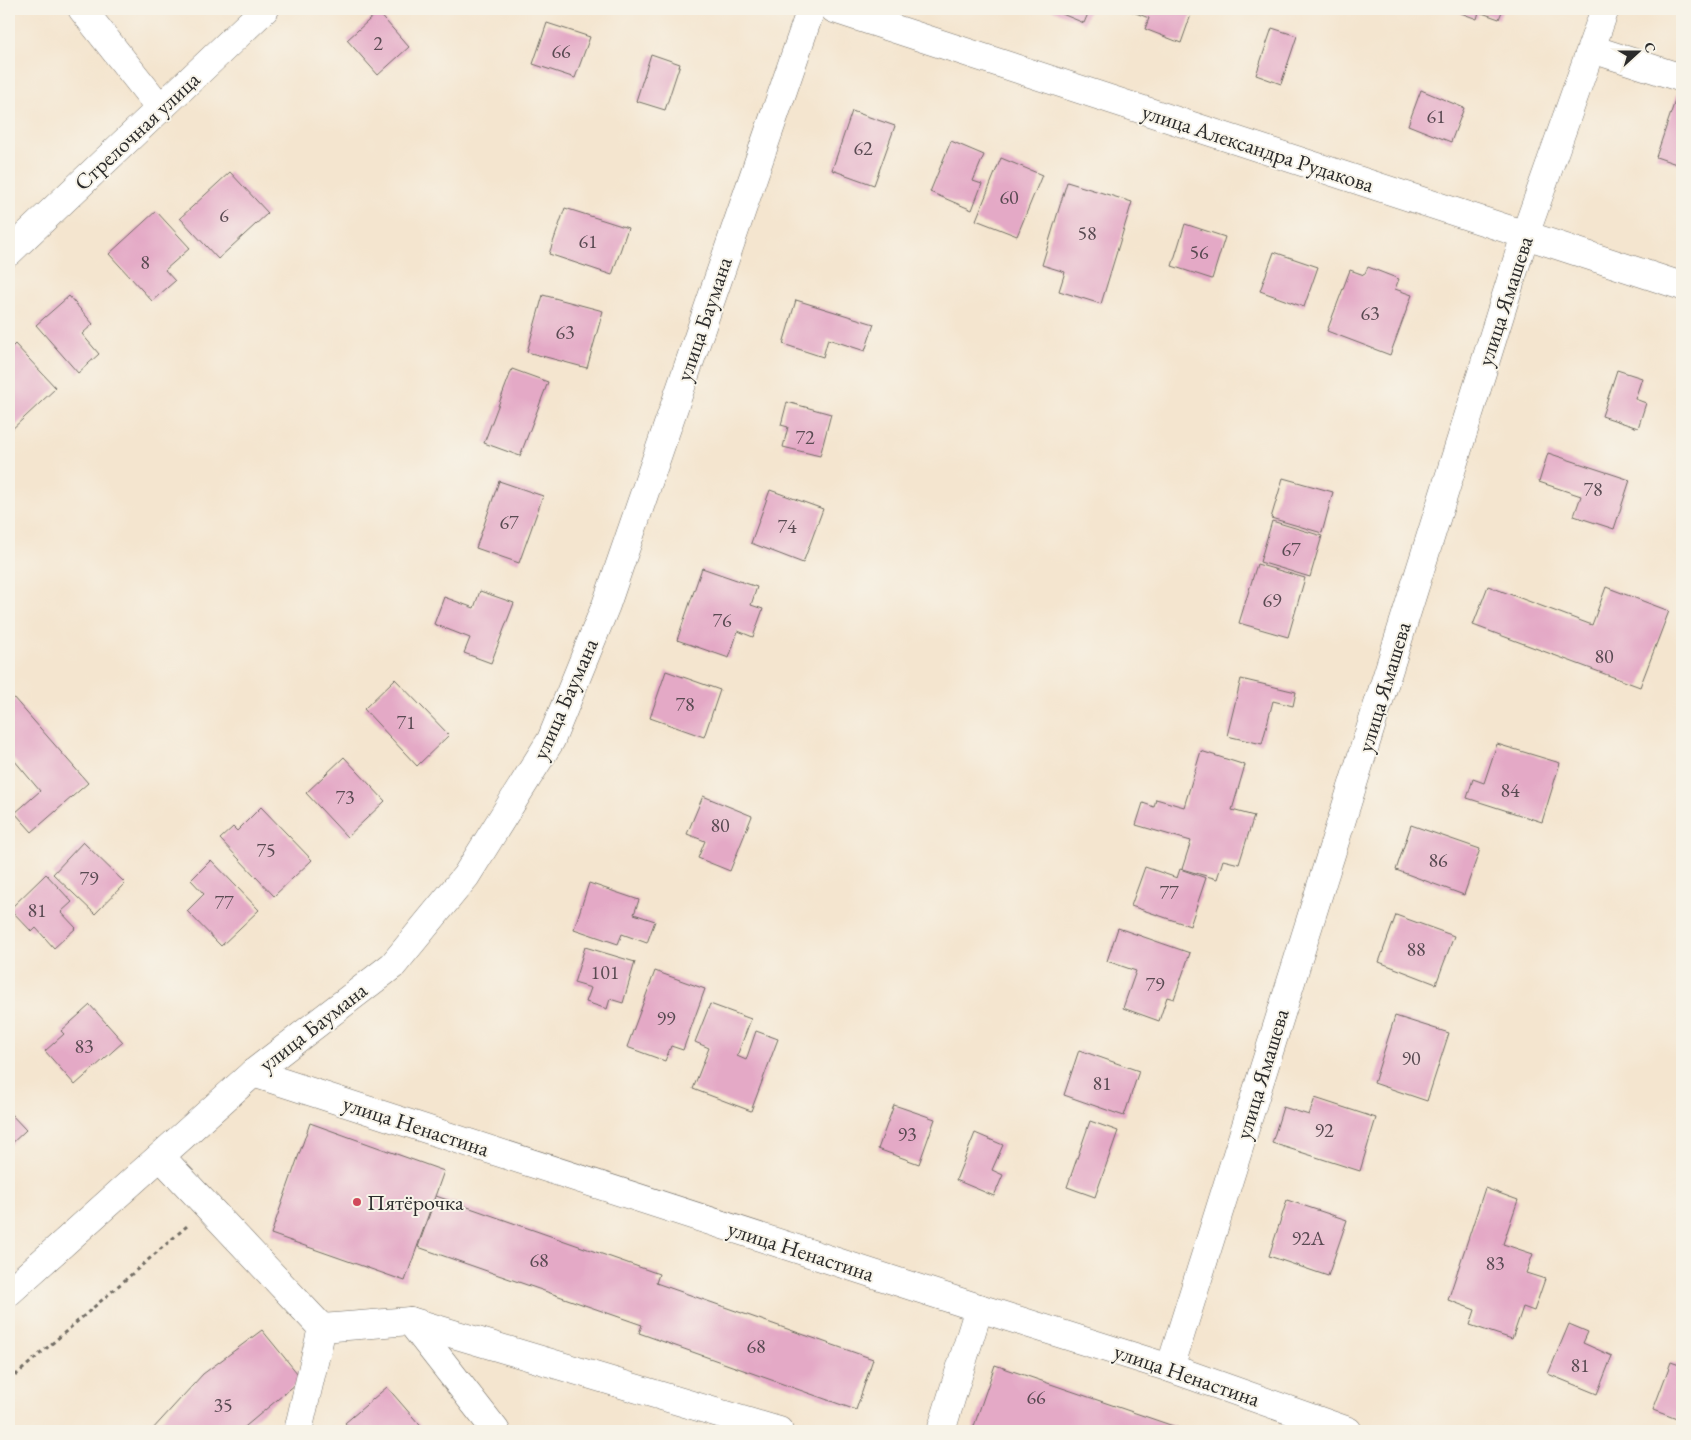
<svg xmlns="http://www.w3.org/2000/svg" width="1691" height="1440" viewBox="0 0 1691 1440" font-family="'EB Garamond',serif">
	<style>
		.building { fill: #e4a9c6 }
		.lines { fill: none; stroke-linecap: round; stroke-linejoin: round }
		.minor-casing { stroke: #716c64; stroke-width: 29 }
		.path { stroke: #716c64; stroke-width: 3; stroke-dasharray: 4 4; stroke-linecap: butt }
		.minor { stroke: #fff; stroke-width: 28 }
		.poi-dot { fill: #d1495b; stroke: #f7f3e8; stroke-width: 2 }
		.labels { text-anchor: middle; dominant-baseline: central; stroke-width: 4; stroke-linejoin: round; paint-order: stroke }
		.number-label { font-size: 20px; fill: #594a52 }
		.street-label { font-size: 22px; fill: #2b2b2b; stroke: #f7f3e8 }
		.poi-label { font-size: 22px; fill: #2b2b2b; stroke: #f7f3e8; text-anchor: start }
	</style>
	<rect width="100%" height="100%" fill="#f7f3e8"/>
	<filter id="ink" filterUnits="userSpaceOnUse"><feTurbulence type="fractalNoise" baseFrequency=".02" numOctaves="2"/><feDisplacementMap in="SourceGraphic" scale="10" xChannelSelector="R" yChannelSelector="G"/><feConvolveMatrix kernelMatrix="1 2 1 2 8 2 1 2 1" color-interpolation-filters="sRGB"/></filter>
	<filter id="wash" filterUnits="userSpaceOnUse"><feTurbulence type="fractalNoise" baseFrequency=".0096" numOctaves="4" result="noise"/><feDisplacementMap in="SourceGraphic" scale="20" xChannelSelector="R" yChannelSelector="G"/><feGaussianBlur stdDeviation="1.12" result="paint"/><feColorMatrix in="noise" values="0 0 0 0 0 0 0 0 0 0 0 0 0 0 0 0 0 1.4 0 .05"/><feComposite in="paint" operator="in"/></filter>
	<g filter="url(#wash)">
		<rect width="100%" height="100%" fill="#f4e5cf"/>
		<g id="blocks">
			<!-- building -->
			<g class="building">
				<polygon points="1050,9 1090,9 1084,23"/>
				<polygon points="1125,9 1193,9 1181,43 1145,29 1149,18"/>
				<polygon points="1450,9 1503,9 1499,19 1479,12 1477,19"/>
				<polygon points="378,12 409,47 378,75 347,40"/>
				<polygon points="547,23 590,37 575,78 533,64"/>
				<polygon points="1272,28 1297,36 1281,84 1256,75"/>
				<polygon points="651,54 680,64 665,110 636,101"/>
				<polygon points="1681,83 1682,83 1682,166 1656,157"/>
				<polygon points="1421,90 1464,108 1451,142 1408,125"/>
				<polygon points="852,111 895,126 874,185 832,170"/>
				<polygon points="951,141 984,155 973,181 982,184 972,210 930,192"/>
				<polygon points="1001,158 1042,175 1017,236 976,220"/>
				<polygon points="230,172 268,213 218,259 180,218"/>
				<polygon points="1067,182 1132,202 1101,304 1059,291 1065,272 1042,265"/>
				<polygon points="565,208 628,228 612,275 549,254"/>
				<polygon points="156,211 190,248 165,270 175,281 152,301 109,254"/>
				<polygon points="1185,224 1225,237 1212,279 1172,266"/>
				<polygon points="1274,252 1318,267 1304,307 1260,291"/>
				<polygon points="1368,267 1399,279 1395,289 1412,295 1390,355 1327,331 1350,270 1364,275"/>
				<polygon points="543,295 603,311 587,368 527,352"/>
				<polygon points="69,296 93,324 82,334 99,354 78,373 36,325"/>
				<polygon points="796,300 874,324 865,351 828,339 823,357 783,344"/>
				<polygon points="15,344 56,388 9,432 9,350"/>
				<polygon points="512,369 548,382 520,456 484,443"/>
				<polygon points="1617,370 1642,378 1635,399 1646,403 1638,428 1602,416"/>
				<polygon points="787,402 831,414 820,456 783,447 788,427 781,425"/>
				<polygon points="1548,453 1630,480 1614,529 1574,516 1581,496 1539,482"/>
				<polygon points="1283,478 1333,492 1322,533 1271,518"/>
				<polygon points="499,481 543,496 519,563 476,548"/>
				<polygon points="770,490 823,509 803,563 751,543"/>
				<polygon points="1272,521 1322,536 1310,577 1260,562"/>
				<polygon points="1257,564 1305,578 1288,637 1239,623"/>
				<polygon points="702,568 757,587 751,605 763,609 753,637 738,631 729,658 677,640"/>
				<polygon points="1488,586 1592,625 1606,587 1669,611 1640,687 1473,625"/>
				<polygon points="480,591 514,603 491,663 464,653 470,638 434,624 444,597 474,608"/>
				<polygon points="666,671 720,690 704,737 650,718"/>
				<polygon points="395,679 449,735 417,766 364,709"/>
				<polygon points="1241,679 1296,692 1293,706 1273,701 1262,744 1227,736"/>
				<polygon points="13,697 88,783 32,832 15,813 40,791 9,754 9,700"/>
				<polygon points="1497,744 1560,763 1542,822 1467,798 1473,779 1484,783"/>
				<polygon points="1201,751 1245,765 1232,810 1254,816 1239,864 1223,860 1217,879 1182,869 1191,841 1136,825 1143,803 1154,807 1156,799 1184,807"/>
				<polygon points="344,757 385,801 347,837 306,793"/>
				<polygon points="703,796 752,816 730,871 698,858 705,841 687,834"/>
				<polygon points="261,807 312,860 274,896 220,839 233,827 237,831"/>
				<polygon points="1411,825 1480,849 1464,895 1396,870"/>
				<polygon points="83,842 125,883 95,914 53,874"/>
				<polygon points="211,860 259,910 221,946 187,911 204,894 191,880"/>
				<polygon points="1145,867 1177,878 1180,869 1206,878 1190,926 1131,906"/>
				<polygon points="46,874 72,902 61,912 76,928 54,948 36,928 32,932 10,909"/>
				<polygon points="589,883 639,900 634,914 655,921 647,943 622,934 618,944 574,929"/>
				<polygon points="1396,915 1454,936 1436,984 1379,962"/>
				<polygon points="1118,928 1190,953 1174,999 1167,997 1159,1021 1123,1008 1136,971 1107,961"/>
				<polygon points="585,947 635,962 623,1003 610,999 607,1009 586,1002 591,988 574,983"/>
				<polygon points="655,971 705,989 683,1050 671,1046 665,1061 627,1047"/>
				<polygon points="710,1004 751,1019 737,1056 746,1060 756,1031 778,1039 751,1111 693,1089 709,1048 695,1042"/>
				<polygon points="90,1005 123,1042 75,1085 45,1051 64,1034 61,1031"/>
				<polygon points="1395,1016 1449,1033 1427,1101 1374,1083"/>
				<polygon points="1079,1050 1139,1071 1124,1116 1064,1095"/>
				<polygon points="1315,1098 1376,1118 1360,1171 1272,1143 1283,1107 1309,1115"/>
				<polygon points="894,1105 935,1119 919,1164 878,1149"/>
				<polygon points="9,1112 26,1130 9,1146"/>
				<polygon points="1090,1121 1118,1131 1095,1197 1067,1187"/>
				<polygon points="310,1123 444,1171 405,1281 271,1234"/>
				<polygon points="975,1133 1003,1145 992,1170 1003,1175 994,1196 956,1180"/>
				<polygon points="1485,1188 1518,1200 1503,1244 1533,1254 1526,1273 1545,1279 1534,1311 1523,1307 1512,1339 1470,1325 1475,1310 1448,1300"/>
				<polygon points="436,1196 659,1274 656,1283 873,1359 856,1410 639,1333 642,1325 418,1247"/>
				<polygon points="1287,1200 1347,1220 1328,1276 1269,1256"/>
				<polygon points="1569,1324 1588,1332 1583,1343 1612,1356 1597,1394 1548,1374"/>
				<polygon points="262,1330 302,1379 240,1431 151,1431 203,1374"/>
				<polygon points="1671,1362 1682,1366 1682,1421 1653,1410"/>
				<polygon points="995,1365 1188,1431 980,1431 973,1429"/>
				<polygon points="387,1387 425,1431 352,1431 345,1423"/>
			</g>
		</g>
	</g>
	<g filter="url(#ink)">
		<use href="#blocks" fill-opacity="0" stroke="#716c64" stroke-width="1"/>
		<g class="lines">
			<!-- minor casing -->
			<g class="minor-casing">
				<g id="minor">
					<polyline points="82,9 161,109"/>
					<polyline points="834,9 1682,286"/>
					<polyline points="1592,49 1682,78"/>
					<polyline points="9,252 265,9"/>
					<polyline points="253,1073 979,1308 1170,1368 1348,1431"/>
					<polyline points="161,1157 322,1328 298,1431"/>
					<polyline points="9,1292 253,1073 393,965 466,876 551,740 606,605 811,9"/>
					<polyline points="410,1321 496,1431"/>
					<polyline points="322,1328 410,1321 779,1431"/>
					<polyline points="1170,1368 1525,235 1605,9"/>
					<polyline points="941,1431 979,1308"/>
				</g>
			</g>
			<!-- path -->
			<polyline class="path" points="9,1381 187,1226"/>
			<!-- minor -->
			<use href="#minor" class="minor"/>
		</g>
	</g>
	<!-- markers -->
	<circle class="poi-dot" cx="357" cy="1202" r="5"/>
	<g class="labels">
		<!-- number labels -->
		<g class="number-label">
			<text x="378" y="43">2</text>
			<text x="561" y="51">66</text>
			<text x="1436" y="116">61</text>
			<text x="863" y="148">62</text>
			<text x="1009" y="197">60</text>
			<text x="224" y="215">6</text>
			<text x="1087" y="233">58</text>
			<text x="588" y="241">61</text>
			<text x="1199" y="252">56</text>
			<text x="145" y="262">8</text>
			<text x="1370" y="313">63</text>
			<text x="565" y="332">63</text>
			<text x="805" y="437">72</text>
			<text x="1593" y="489">78</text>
			<text x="509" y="522">67</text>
			<text x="787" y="526">74</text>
			<text x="1291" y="549">67</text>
			<text x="1272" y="600">69</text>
			<text x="722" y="620">76</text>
			<text x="1604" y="656">80</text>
			<text x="685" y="704">78</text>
			<text x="406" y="722">71</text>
			<text x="1510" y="790">84</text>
			<text x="345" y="797">73</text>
			<text x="720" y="825">80</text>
			<text x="266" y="850">75</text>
			<text x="1438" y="860">86</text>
			<text x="89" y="878">79</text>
			<text x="1169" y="892">77</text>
			<text x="224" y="902">77</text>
			<text x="37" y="910">81</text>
			<text x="1416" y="949">88</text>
			<text x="605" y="972">101</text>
			<text x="1155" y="984">79</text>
			<text x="666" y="1018">99</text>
			<text x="84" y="1046">83</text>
			<text x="1411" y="1058">90</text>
			<text x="1102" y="1083">81</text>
			<text x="1324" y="1130">92</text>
			<text x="907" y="1134">93</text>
			<text x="1308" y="1238">92А</text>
			<text x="539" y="1260">68</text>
			<text x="1495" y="1263">83</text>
			<text x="756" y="1346">68</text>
			<text x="1580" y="1365">81</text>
			<text x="1036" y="1397">66</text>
			<text x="223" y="1405">35</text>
		</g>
		<!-- street labels -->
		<g class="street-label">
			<text transform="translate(137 131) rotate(-43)">Стрелочная улица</text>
			<text transform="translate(1258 148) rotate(18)">улица Александра Рудакова</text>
			<text transform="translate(1505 301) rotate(-72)">улица Ямашева</text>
			<text transform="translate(704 319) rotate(-71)">улица Баумана</text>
			<text transform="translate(1384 687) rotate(-73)">улица Ямашева</text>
			<text transform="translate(565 699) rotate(-66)">улица Баумана</text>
			<text transform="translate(313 1027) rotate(-38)">улица Баумана</text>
			<text transform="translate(1262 1074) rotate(-73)">улица Ямашева</text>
			<text transform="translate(416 1126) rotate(18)">улица Ненастина</text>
			<text transform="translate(801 1251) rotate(18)">улица Ненастина</text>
			<text transform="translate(1187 1375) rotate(19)">улица Ненастина</text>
		</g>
		<!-- poi labels -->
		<g class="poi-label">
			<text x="367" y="1202">Пятёрочка</text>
		</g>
	</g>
	<!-- margin -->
	<rect width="1691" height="1440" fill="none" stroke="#f7f3e8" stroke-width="30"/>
	<!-- north arrow -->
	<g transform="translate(1638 52) rotate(69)" stroke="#f7f3e8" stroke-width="4" paint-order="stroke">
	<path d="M0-4L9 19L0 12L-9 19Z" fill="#2b2b2b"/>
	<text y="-8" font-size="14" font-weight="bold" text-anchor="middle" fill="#2b2b2b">С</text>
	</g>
</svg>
